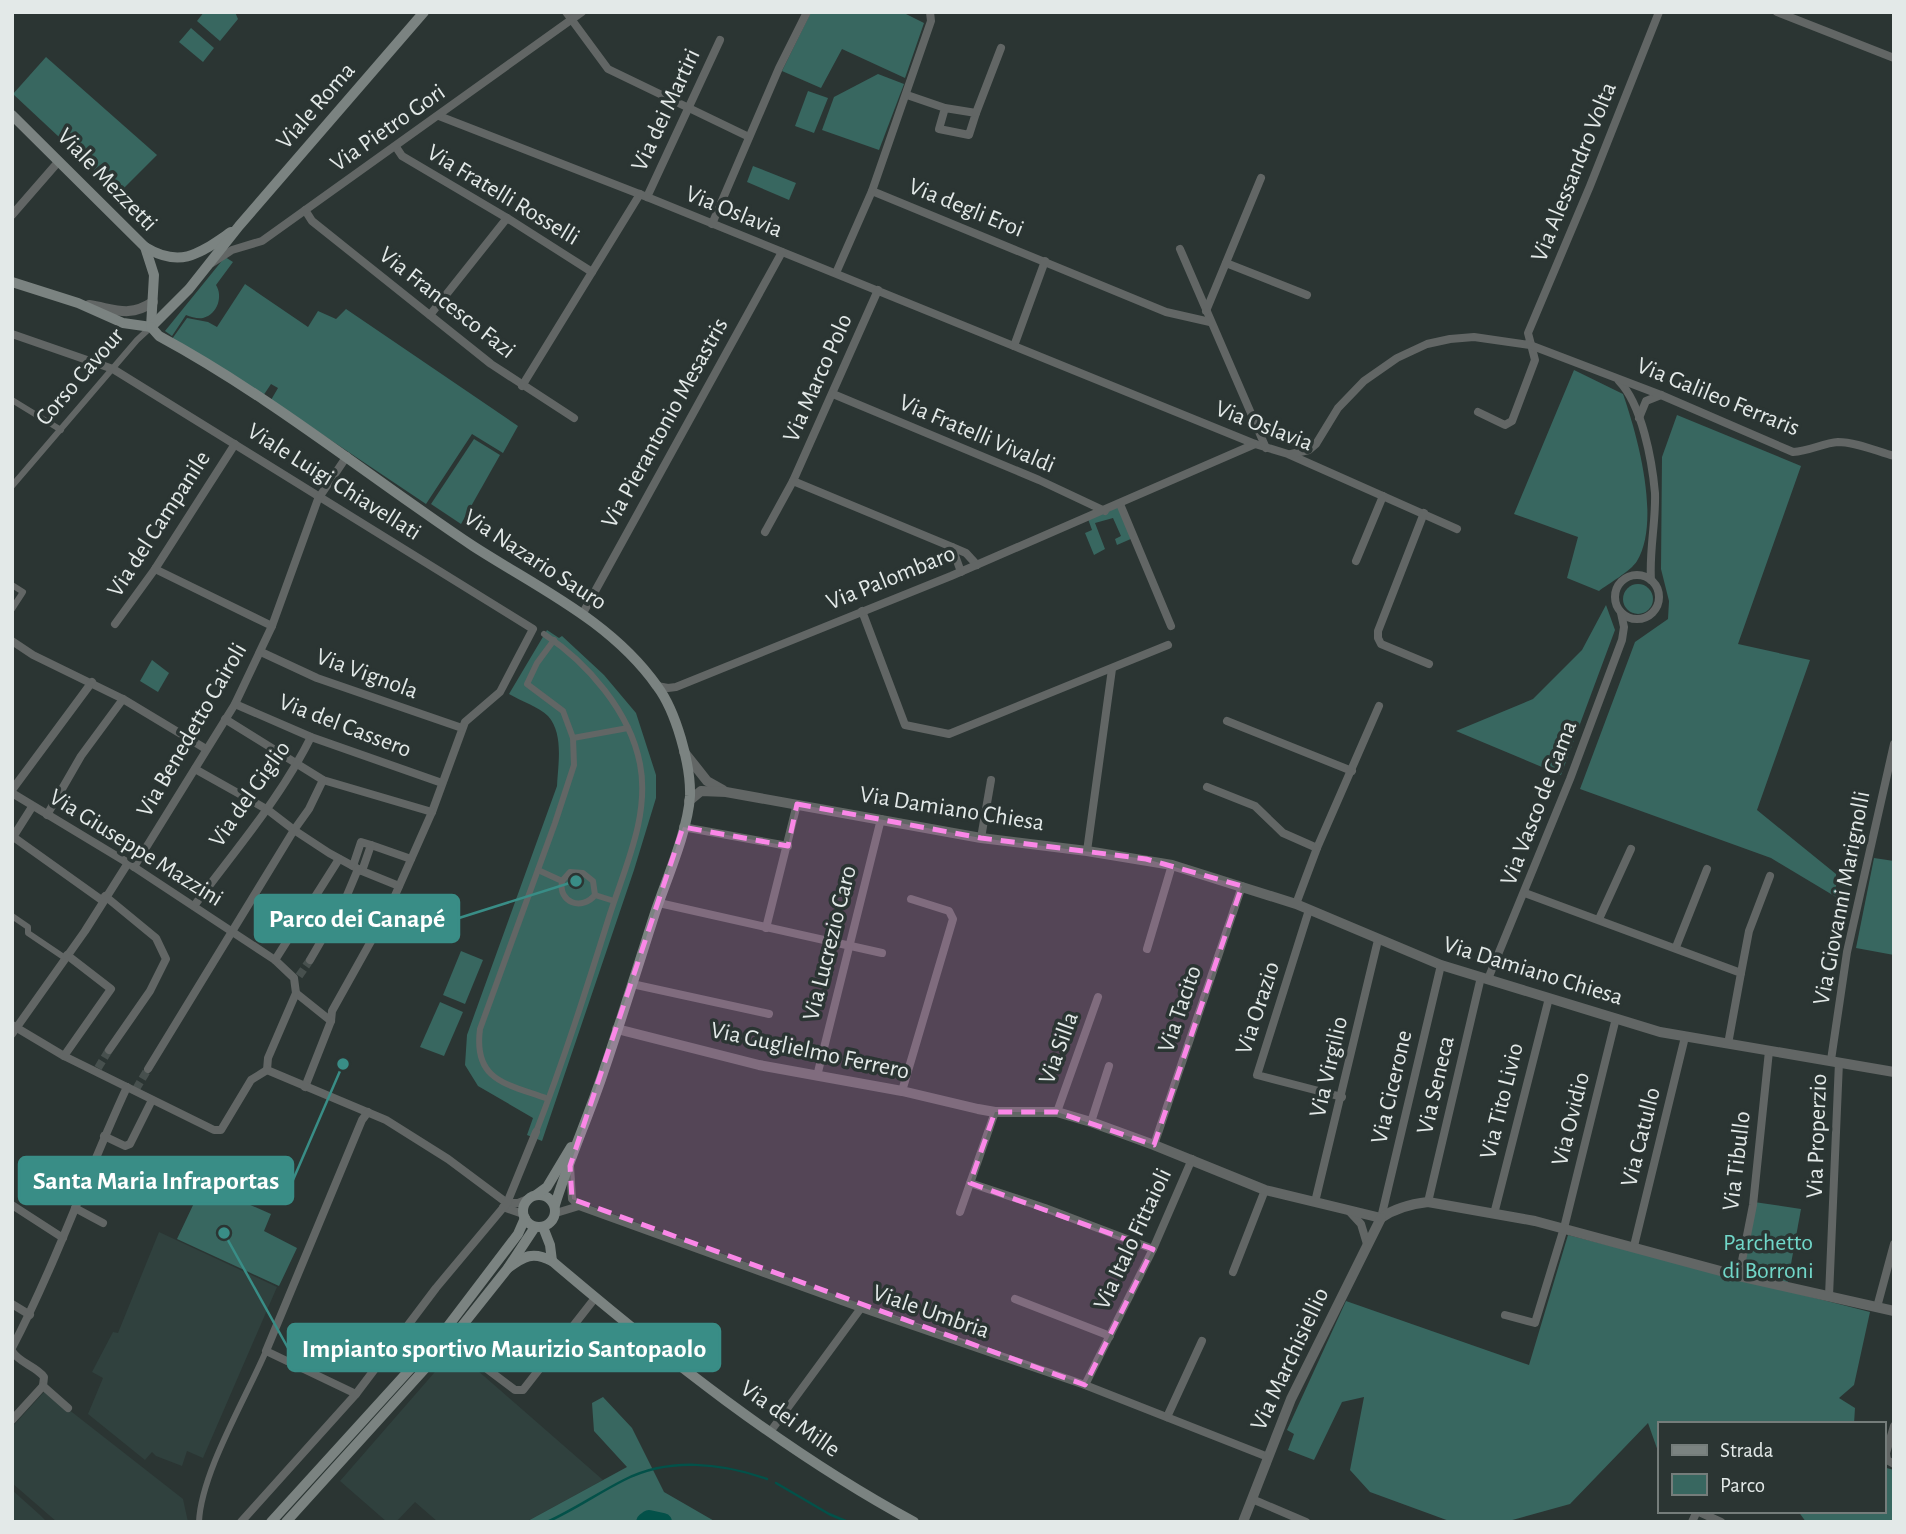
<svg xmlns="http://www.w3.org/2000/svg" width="1906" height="1534" viewBox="0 0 1906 1534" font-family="'Alegreya Sans',sans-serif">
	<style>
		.built { fill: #30413e }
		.green { fill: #386760 }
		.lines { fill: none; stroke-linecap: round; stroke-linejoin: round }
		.stream { stroke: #035149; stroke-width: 2.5 }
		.river { stroke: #035149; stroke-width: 18 }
		.minor-tunnel { stroke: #47504e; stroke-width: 8; stroke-dasharray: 8 4; stroke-linecap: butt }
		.pedestrian { stroke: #626665; stroke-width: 6 }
		.minor { stroke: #626665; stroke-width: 8 }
		.tertiary { stroke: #626665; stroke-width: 10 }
		.secondary { stroke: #7b8381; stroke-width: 10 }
		.marked { fill: #fa87e7; fill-opacity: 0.2; stroke: #fa87e7; stroke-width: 5; stroke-dasharray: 14 9; stroke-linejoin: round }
		.labels { text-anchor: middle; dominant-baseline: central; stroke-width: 7; stroke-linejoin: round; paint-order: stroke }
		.street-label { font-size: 24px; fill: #e3e9e8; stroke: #2b3533 }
		.park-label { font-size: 24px; fill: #71d7c9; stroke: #2b3533 }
		.leader { fill: none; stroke: #398d86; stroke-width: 2.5 }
		.callout-dot { fill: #398d86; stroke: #2b3533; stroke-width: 2.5 }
		.callout { fill: #398d86; stroke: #398d86; stroke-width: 2.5 }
		.callout-label { font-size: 26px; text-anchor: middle; font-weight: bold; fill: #fff }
	</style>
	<rect width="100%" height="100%" fill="#2b3533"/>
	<!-- built -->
	<g class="built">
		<polygon points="159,1232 277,1287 203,1458 187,1451 182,1466 156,1456 152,1452 145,1460 88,1414 103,1378 92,1372 113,1332 118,1333"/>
		<polygon points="454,1350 603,1480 526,1522 438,1522 415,1502 396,1522 387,1522 340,1481"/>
		<polygon points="45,1391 183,1499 188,1522 57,1522 12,1483 12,1427"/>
		<polygon points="12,1490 40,1515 47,1522 12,1522"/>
	</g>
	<!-- green -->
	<g class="green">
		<polygon points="204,12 235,12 238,19 220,41 197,21"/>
		<polygon points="811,12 902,12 924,23 905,78 842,49 821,88 782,71"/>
		<polygon points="191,28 214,48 203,62 179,42"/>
		<polygon points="46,57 157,155 119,193 13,94"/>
		<polygon points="878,74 904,84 879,150 822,130 834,97"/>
		<polygon points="808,91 828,98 814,133 795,126"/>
		<polygon points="753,166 796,183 789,200 747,182"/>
		<path d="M225 257 233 262 216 285C223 296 218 314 203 318 198 319 191 317 186 315L172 336 165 331Z"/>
		<polygon points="245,284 308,327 318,311 336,319 346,309 518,426 503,453 472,434 426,504 271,400 278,388 271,384 263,396 172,339 187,318 208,322 217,327"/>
		<path d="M1574 370 1623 394C1638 437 1661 521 1637 561 1631 571 1608 584 1599 591L1567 578 1578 537 1514 514Z"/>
		<polygon points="1677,415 1801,466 1738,644 1810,660 1757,810 1836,874 1836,897 1771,858 1580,789 1635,642 1668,619 1669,601 1661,569 1662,457"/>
		<polygon points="474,439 500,455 461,524 431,504"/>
		<polygon points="1120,506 1133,538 1117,545 1115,539 1121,536 1113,518 1095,523 1105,549 1094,555 1085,533 1092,530 1088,519"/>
		<circle cx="1638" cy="599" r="15"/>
		<polygon points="1606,605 1615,630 1561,775 1456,731 1533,699 1582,650"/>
		<path d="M547 630 559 638 562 636 604 675 636 713 656 775V798L634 870 542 1141 527 1135 533 1118 478 1086 465 1065 467 1035 557 786C558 764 564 734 548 716 539 707 521 701 509 694Z"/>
		<polygon points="152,660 169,673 158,692 140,681"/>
		<polygon points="1874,858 1894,861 1894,955 1856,948"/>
		<polygon points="461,951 483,960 465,1004 443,995"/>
		<polygon points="440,1002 463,1012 444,1056 420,1047"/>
		<polygon points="203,1184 271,1214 264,1231 297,1248 279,1286 177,1239"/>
		<polygon points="1754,1202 1801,1209 1787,1286 1739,1276"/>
		<polygon points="1568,1235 1870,1312 1854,1385 1839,1398 1855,1408 1854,1424 1659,1424 1659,1454 1648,1423 1570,1504 1505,1522 1452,1522 1370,1492 1350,1470 1364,1397 1342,1402 1314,1460 1288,1450 1294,1434 1287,1430 1346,1301 1529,1365"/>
		<polygon points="603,1397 632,1428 664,1492 716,1522 526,1522 627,1467 594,1431 592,1403"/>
		<polygon points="1883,1467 1894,1470 1894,1522 1806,1522 1798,1511 1883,1511"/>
	</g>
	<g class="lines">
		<!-- stream -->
		<g class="stream">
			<polyline points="776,1483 829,1514 848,1522"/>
			<path d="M547 1522C574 1510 598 1493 624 1480 669 1457 722 1463 767 1479"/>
		</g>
		<!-- river -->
		<polyline class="river" points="645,1522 649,1519 663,1522"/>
		<!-- minor-tunnel -->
		<g class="minor-tunnel">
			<polyline points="299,976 310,960"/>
			<polyline points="98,1068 109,1050"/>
			<polyline points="136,1089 148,1069"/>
		</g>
		<!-- pedestrian -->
		<g class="pedestrian">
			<polyline points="12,400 61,430"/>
			<polyline points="12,486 137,340 150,328"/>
			<polyline points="12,585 23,592 12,609"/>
			<polyline points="573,738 628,728"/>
			<path d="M538 870 562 881C558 903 582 911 595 895L614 901"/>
			<polyline points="562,881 570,872 583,873 593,881 595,895"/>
			<polyline points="12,916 28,927 28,933 65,958"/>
			<path d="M548 1099C508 1084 473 1082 480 1029L555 823 574 765 573 738 563 711 527 684 537 663 554 640"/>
			<path d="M536 1132C564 1060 587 987 610 914 625 867 650 815 640 764 630 712 588 663 544 634"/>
			<path d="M199 1522C201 1473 246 1398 266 1351"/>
		</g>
		<!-- minor -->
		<g class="minor">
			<polyline points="566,12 608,69 749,137"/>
			<polyline points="1777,12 1894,58"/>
			<polyline points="907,95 945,108 976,113 969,135 939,129 945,108"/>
			<polyline points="976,113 1001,48"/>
			<polyline points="439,116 647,197 1255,444 1288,454 1457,529"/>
			<polyline points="396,147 402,156 507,218 592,272"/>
			<polyline points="872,191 1166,312 1210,322"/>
			<polyline points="647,197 720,40"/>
			<polyline points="305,210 312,221 491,364 574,418"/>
			<polyline points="12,215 59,161"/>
			<polyline points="712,224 779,68 807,12"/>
			<polyline points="1180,249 1266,448"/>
			<polyline points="212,263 232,250 262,241 582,12"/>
			<polyline points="1226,263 1307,295"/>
			<polyline points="836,273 872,191 931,21 930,12"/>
			<polyline points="878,290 793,481 952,547 966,553 977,565"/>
			<polyline points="1206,311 1261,178"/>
			<polyline points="430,315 507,218"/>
			<polyline points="12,334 113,369 533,629 500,692 465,722 432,812 389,909 332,1011 331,1021 305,1087"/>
			<polyline points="1014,346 1045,261"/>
			<path d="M1619 381C1642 405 1652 460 1655 493 1656 522 1649 551 1651 580"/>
			<polyline points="522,386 640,194"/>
			<polyline points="833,394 1039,480 1105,511"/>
			<polyline points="1478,412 1505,425 1512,421 1535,360 1528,333 1590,186 1659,12"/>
			<polyline points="1639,418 1646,401 1661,395"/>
			<path d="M1291 454 1309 450 1316 444 1338 408 1364 381 1397 358 1427 344 1450 339 1474 337 1530 345 1661 395 1793 452C1810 451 1823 443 1838 442 1856 442 1876 451 1894 456"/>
			<polyline points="1120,504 1171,626"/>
			<polyline points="1424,513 1378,631 1378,638 1381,644 1429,664"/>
			<polyline points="765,532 793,481"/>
			<polyline points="952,547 961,572"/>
			<polyline points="1356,561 1383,496"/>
			<polyline points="155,569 272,626"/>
			<circle cx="1637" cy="597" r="22"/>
			<polyline points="862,611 905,725 949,734 1168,645"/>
			<polyline points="583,613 782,252"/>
			<polyline points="115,624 155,569 235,444"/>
			<polyline points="12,641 33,655 123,699 206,749"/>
			<polyline points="261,652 317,678 462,728"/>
			<polyline points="657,686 668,688 676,687 951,576 1255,444"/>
			<polyline points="235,704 311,737 442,783"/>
			<polyline points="225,719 323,780 432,812"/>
			<polyline points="1227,721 1352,771"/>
			<polyline points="195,769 268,810 294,830 329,853 362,871 399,886"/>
			<polyline points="1207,787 1255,806 1283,833 1317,848"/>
			<polyline points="12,790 92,682"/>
			<polyline points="12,793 128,863 275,960 294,978 296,993"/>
			<polyline points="47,815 81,756 123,699"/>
			<polyline points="683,827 788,846"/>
			<polyline points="12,836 103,901"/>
			<polyline points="13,837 32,807"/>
			<polyline points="981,838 991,780"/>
			<polyline points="371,845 411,859"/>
			<polyline points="1087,851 1112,669"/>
			<polyline points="353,866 361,842 371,845 362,871"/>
			<polyline points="134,867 235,704 272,626 318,499 347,456"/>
			<polyline points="1525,893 1741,973 1728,1044"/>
			<polyline points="105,896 156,938 166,959 150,991 109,1050"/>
			<polyline points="659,903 882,953"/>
			<polyline points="1296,904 1317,848 1379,706"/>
			<path d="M194 906C235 850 280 799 311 737"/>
			<polyline points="1309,910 1257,1075 1342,1097"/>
			<polyline points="1599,919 1631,849"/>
			<polyline points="766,928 797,804"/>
			<polyline points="1676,947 1707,869"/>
			<polyline points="1147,949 1172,865"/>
			<polyline points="275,960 339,859"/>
			<polyline points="310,960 345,900 358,869"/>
			<polyline points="1741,973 1749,931 1770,876"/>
			<polyline points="1488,979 1570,779 1622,640 1624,627 1621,613"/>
			<polyline points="632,984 769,1014"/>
			<polyline points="331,1021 296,993 268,1058 267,1070 386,1120 448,1159 507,1203 518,1203 528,1199"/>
			<polyline points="12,1025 64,1056 214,1130 221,1130 251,1080 267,1070"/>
			<polyline points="12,1034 85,931 128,863"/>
			<polyline points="64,1056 111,989 67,955"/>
			<polyline points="1831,1060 1847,952 1894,744"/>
			<polyline points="148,1069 294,830 309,809 323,780"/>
			<polyline points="817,1076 881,819"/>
			<polyline points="902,1091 953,919 949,911 911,899"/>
			<polyline points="1057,1112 1098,997"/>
			<polyline points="1091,1122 1109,1066"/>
			<polyline points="104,1136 125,1146 130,1144 152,1100"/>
			<polyline points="1154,1145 1242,886"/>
			<polyline points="570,1166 572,1199 579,1206 861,1308 1085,1385 1268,1457"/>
			<polyline points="970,1183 1045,1208 1153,1249"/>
			<polyline points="1315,1202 1378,940"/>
			<polyline points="1428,1202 1481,977"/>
			<polyline points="12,1205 63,1238"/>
			<polyline points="503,1207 523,1214"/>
			<polyline points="75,1208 103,1223"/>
			<polyline points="1349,1211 1361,1224 1367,1244"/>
			<polyline points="960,1212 995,1112"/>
			<polyline points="556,1213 579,1206"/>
			<polyline points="1494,1214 1549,998"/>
			<polyline points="1381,1218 1441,965"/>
			<polyline points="1634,1246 1685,1037"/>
			<polyline points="1233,1272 1265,1190"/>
			<polyline points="1739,1276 1753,1205 1769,1051"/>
			<polyline points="1829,1296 1839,1062"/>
			<polyline points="1015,1299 1110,1336"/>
			<polyline points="12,1304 30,1315"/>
			<polyline points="1877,1307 1894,1244"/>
			<polyline points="1505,1315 1535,1323 1564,1228 1616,1018"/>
			<polyline points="450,1341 515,1390 523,1390 595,1298"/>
			<path d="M12 1348C56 1264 87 1173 127 1087"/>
			<path d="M12 1351C19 1363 36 1366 44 1377L43 1386"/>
			<polyline points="1085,1385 1153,1249 1192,1159"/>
			<polyline points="43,1386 68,1408"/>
			<polyline points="356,1394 266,1351 362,1120 368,1112"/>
			<polyline points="1167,1417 1202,1341"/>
			<polyline points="12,1420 43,1386"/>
			<polyline points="1894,1426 1886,1453 1887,1460 1894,1464"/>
			<polyline points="770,1432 861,1308"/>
			<polyline points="1252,1499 1306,1522"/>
			<polyline points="241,1522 356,1394 436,1288 507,1203 536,1132"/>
			<polyline points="1692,1522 1697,1511 1721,1522"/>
		</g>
		<!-- tertiary -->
		<g class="tertiary">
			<path d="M89 305C115 309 129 318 153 302"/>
			<polyline points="684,752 707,781 723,790"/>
			<polyline points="689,801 701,791 726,792 981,838 1087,851 1172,865 1296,904 1441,965 1660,1032 1894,1072"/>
			<path d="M617 1029 759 1065 902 1091 978 1109 995 1112H1057L1091 1122 1154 1145 1265 1190 1381 1218C1395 1208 1410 1204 1428 1202L1535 1221 1739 1276 1894 1311"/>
			<polyline points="1243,1522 1291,1399 1381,1218"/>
		</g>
		<!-- secondary -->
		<g class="secondary">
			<polyline points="12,115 145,247 154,275 151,327"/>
			<path d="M145 247C181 269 200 253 231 232"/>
			<polyline points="12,282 78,303 123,323 151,327 189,289 239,226 424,12"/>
			<path d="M151 327 159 336C270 396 368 476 473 546 538 588 611 621 657 686 676 711 691 765 690 796 688 831 666 880 655 913 637 969 620 1024 601 1079 586 1122 568 1163 555 1205"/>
			<circle cx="539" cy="1211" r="16"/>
			<polyline points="536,1195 547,1187 571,1147"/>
			<polyline points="543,1227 550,1245 552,1261"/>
			<path d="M508 1268C524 1256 533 1251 552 1261 665 1357 783 1451 914 1522"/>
			<polyline points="271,1522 442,1334 518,1234 525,1218"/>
			<polyline points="286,1522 450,1341 508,1268 535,1227"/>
		</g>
	</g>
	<!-- marked area -->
	<path class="marked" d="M797 804 981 838 1146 859 1242 886 1154 1145 1057 1112H995L970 1183 1153 1249 1085 1385 572 1199 570 1166 683 827 788 846Z"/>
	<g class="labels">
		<!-- street labels -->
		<g class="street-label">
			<text transform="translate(316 106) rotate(-49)">Viale Roma</text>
			<text transform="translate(666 110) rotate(-65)">Via dei Martiri</text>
			<text transform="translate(388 128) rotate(-35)">Via Pietro Gori</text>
			<text transform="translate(1574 172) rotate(-68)">Via Alessandro Volta</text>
			<text transform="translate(107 180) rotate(46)">Viale Mezzetti</text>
			<text transform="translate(503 195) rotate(31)">Via Fratelli Rosselli</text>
			<text transform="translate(966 208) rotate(22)">Via degli Eroi</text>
			<text transform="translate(734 212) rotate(22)">Via Oslavia</text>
			<text transform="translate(447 303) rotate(38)">Via Francesco Fazi</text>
			<text transform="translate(80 377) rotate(-49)">Corso Cavour</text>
			<text transform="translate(818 378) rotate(-66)">Via Marco Polo</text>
			<text transform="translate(1718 397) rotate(22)">Via Galileo Ferraris</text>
			<text transform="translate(665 423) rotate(-61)">Via Pierantonio Mesastris</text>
			<text transform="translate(1264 426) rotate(21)">Via Oslavia</text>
			<text transform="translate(977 434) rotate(23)">Via Fratelli Vivaldi</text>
			<text transform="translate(334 482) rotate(32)">Viale Luigi Chiavellati</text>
			<text transform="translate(159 524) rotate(-57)">Via del Campanile</text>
			<text transform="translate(535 560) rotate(33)">Via Nazario Sauro</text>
			<text transform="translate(891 578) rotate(-22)">Via Palombaro</text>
			<text transform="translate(367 674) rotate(20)">Via Vignola</text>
			<text transform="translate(345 726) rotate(21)">Via del Cassero</text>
			<text transform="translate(192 730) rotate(-60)">Via Benedetto Cairoli</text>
			<text transform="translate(250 794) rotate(-55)">Via del Giglio</text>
			<text transform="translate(1539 803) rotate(-69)">Via Vasco de Gama</text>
			<text transform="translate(952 809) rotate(9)">Via Damiano Chiesa</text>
			<text transform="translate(136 848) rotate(32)">Via Giuseppe Mazzini</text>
			<text transform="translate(1842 898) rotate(-79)">Via Giovanni Marignolli</text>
			<text transform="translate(830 943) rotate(-76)">Via Lucrezio Caro</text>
			<text transform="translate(1533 971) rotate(17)">Via Damiano Chiesa</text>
			<text transform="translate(1258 1008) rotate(-72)">Via Orazio</text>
			<text transform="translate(1180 1009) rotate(-71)">Via Tacito</text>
			<text transform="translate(1059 1048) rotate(-70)">Via Silla</text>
			<text transform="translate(810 1051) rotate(12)">Via Guglielmo Ferrero</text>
			<text transform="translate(1329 1067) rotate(-77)">Via Virgilio</text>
			<text transform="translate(1436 1085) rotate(-77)">Via Seneca</text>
			<text transform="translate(1392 1087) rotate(-77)">Via Cicerone</text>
			<text transform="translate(1502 1101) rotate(-76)">Via Tito Livio</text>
			<text transform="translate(1571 1119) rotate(-76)">Via Ovidio</text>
			<text transform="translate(1817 1136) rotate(-88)">Via Properzio</text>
			<text transform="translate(1641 1137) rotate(-76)">Via Catullo</text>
			<text transform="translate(1737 1161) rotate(-83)">Via Tibullo</text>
			<text transform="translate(1133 1239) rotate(-65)">Via Italo Fittaioli</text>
			<text transform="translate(931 1312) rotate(19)">Viale Umbria</text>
			<text transform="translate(1290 1359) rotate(-65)">Via Marchisiellio</text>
			<text transform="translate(790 1419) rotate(35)">Via dei Mille</text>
		</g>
		<!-- park labels -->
		<g class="park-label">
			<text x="1768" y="1243">Parchetto<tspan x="1768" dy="28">di Borroni</tspan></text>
		</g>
	</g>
	<!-- callouts -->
	<path class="leader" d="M576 881L459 918M343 1064L293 1180M224 1233L288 1348"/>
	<g class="callout-dot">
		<circle cx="576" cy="881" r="7"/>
		<circle cx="343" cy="1064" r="7"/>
		<circle cx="224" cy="1233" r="7"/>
	</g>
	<g class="callout">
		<rect x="255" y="895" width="204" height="47" rx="7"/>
		<rect x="19" y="1157" width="274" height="47" rx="7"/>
		<rect x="288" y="1324" width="432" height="47" rx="7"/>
	</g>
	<g class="callout-label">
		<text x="357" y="927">Parco dei Canapé</text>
		<text x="156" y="1189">Santa Maria Infraportas</text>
		<text x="504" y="1357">Impianto sportivo Maurizio Santopaolo</text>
	</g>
	<!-- border -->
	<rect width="1906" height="1534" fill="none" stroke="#e3e9e8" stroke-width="28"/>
	<!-- legend -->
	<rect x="1658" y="1422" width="228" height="91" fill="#2b3533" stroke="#757d7b" stroke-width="2"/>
	<rect x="1672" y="1445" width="35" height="10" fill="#7b8381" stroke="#757d7b" stroke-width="2"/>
	<text x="1720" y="1457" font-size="21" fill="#e3e9e8">Strada</text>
	<rect x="1672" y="1474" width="35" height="21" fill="#386760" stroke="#757d7b" stroke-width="2"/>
	<text x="1720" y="1492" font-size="21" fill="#e3e9e8">Parco</text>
</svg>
